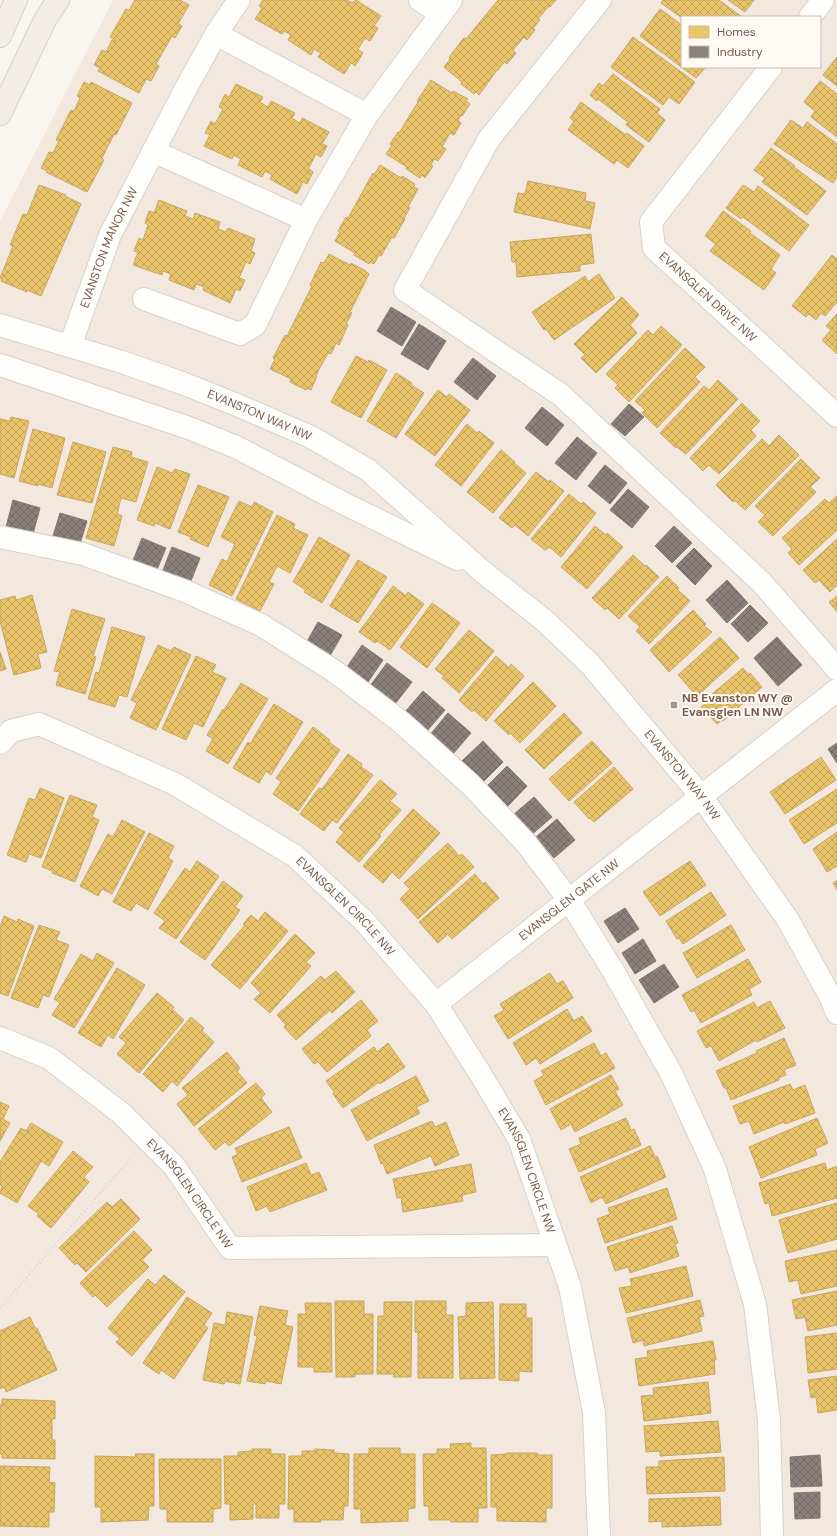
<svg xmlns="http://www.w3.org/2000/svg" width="837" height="1536" viewBox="0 0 837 1536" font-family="'DM Sans',sans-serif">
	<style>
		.residential { fill: #f2e8de; fill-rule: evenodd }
		.homes { fill: url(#homes-cross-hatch); stroke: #c8a561 }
		.industry { fill: url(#industry-cross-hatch); stroke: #85766e }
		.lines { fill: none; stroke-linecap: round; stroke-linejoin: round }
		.minor-casing { stroke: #d7d1cb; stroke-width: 24 }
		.major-casing { stroke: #dad1cc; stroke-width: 24 }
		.path { stroke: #dcd5d0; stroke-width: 2.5; stroke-dasharray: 1 3; stroke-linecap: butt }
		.minor { stroke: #fefefd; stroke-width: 22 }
		.major { stroke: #f3eee8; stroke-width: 22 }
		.poi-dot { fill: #a69286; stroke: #fffaf3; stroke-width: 1.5 }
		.labels { text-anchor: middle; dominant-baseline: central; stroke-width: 4; stroke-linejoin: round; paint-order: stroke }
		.street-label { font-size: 12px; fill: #7a5c4d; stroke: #fffaf3 }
		.poi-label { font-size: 12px; font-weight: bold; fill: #7a5c4d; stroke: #fffaf3; text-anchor: start }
	</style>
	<defs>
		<pattern id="homes-cross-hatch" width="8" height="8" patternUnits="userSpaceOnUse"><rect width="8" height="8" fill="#e9c46a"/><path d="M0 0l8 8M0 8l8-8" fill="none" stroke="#c2a259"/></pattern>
		<pattern id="industry-cross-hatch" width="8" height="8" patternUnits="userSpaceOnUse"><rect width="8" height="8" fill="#8a817c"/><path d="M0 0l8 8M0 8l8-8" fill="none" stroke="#716863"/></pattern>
	</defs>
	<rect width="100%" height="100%" fill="#f9f5f0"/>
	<!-- residential -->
	<path class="residential" d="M113 0H837V1536H0V221ZM682 17H820V67H682Z"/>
	<!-- homes -->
	<g class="homes">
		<polygon points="135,0 180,0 189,5 178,24 182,26 175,38 172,36 156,64 159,66 151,81 146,79 139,93 98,71 100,68 94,65 102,50 106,52 112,40 116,42 116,41 110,37 126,9 129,10"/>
		<polygon points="263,0 346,0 352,3 356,0 381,16 374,26 378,28 370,41 365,38 358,49 363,53 355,66 351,63 344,74 318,57 321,53 314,49 311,55 288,40 291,35 284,31 282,34 255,19 262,8 259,6"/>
		<polygon points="498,0 556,0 550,7 549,6 538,19 540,20 533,28 535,30 527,40 524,37 513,50 516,53 507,64 504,62 498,70 497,70 479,95 476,92 474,94 461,84 462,82 444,67 450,59 449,57 464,38 466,39"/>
		<polygon points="663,0 719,0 742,17 682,17 682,18 661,3"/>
		<polygon points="728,0 754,0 745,12"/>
		<polygon points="660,9 682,25 682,67 706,67 696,78 640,36"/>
		<polygon points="633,37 695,82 679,104 669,97 663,105 611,67"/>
		<polygon points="837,57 837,86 823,75"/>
		<polygon points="613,74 660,109 657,113 665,120 649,142 626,125 628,122 598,99 597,101 590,95 599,83 603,86"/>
		<polygon points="431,80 452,93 453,91 468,99 466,101 470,104 462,116 461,115 458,120 461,123 454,135 450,133 442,147 446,149 438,161 434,159 431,165 433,166 425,178 422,175 420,178 406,169 407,167 386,154 392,145 390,144 398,132 399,133 418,102 417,101"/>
		<polygon points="820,81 837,94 837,137 811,117 815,111 804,102"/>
		<polygon points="84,82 90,85 91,82 132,103 116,135 114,134 102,158 104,160 87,192 46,172 47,171 41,168 49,152 53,153 59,141 56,140 71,110 74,111 80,98 77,96"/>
		<polygon points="236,84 263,97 260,102 268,107 271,101 295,113 292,118 300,123 302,118 329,132 322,144 327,146 321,157 316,154 308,169 313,172 307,184 303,182 297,194 270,179 272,175 265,171 262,177 238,165 241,159 234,155 232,159 204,146 210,135 205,133 211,121 215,124 223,109 219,107 225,94 229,97"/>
		<polygon points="581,102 626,135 627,133 644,146 628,168 617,160 614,164 568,130 574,121 570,118"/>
		<polygon points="791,120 803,128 807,122 837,144 837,177 833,183 774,144"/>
		<polygon points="771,148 795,166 794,167 826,191 807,215 762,182 765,178 754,170"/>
		<polygon points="380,165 401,178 402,176 415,184 414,187 418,189 408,207 410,208 404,218 405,219 394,238 392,237 381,256 379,255 374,264 370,262 369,264 354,255 355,253 335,241 340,232 338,231 346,217 348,218 373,173 374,175"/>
		<polygon points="528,181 586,193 585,201 595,203 590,229 514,212 518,193 525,194"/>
		<polygon points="39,185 66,195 65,196 81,204 41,296 27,290 27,292 1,281 2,279 0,278 13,246 10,245 23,214 27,215"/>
		<polygon points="743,185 754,192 758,186 809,225 789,251 743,217 741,219 726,208"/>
		<polygon points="159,200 187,211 185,216 193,219 195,213 220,222 218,229 226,232 228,228 255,239 251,251 255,253 250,264 246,262 239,278 245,280 240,291 236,289 230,303 203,290 204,287 196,284 194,290 169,280 171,274 163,271 162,275 133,265 138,252 134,251 139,238 143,240 148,225 145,223 149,211 154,213"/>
		<polygon points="723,211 751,231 750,233 780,255 771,269 776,273 764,290 710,251 716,244 705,236"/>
		<polygon points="591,234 594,263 580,265 580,271 517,277 516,262 512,262 510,242"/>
		<polygon points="329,254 350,265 351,263 366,271 366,272 369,274 350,312 352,313 346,324 348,325 339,345 336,343 331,354 328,353 316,375 317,376 311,390 306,388 306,390 290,382 291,379 270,369 275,359 273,358 285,335 287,336 312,286 310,285 321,262 324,263"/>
		<polygon points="832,255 837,259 837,302 825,316 821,313 816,320 809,314 806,317 792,306"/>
		<polygon points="599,274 615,298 554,340 546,329 544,330 532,312 585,276 588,282"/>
		<polygon points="622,297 639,315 630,325 637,333 596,373 581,358 585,355 574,344"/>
		<polygon points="837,314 837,354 822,340 831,330 826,326"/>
		<polygon points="661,326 682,345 629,402 615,388 618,385 606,374 648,330 653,335"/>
		<polygon points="685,348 705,367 695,377 700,382 657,428 642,413 645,410 635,401"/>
		<polygon points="356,356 368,362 369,360 387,370 361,418 331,402"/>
		<polygon points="396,373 412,383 411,385 424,393 396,438 367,421"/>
		<polygon points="718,380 738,399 686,454 677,447 676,448 660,433 704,386 709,390"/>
		<polygon points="438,390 447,397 449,394 470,410 435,456 405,434"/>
		<polygon points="742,403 760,421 751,430 756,436 719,474 709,465 703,471 690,458"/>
		<polygon points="11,417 29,421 14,478 0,474 0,419 10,421"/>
		<polygon points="467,424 477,433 479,431 494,443 461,486 435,465"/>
		<polygon points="33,429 65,438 52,488 38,484 38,486 19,481"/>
		<polygon points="779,435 799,455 745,510 734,500 733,502 716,485 762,439 769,446"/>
		<polygon points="73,442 106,452 92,503 57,495"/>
		<polygon points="113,447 132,452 131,457 148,462 136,502 121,498 117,514 122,516 114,546 86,538"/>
		<polygon points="501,450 515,462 514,463 526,473 493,513 467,492"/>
		<polygon points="801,459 820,478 810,487 816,492 773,536 758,522 765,515 755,506"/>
		<polygon points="157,467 172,473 175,469 190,474 170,529 155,523 154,526 137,520"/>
		<polygon points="536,472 549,482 550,480 564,491 528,536 515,525 512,528 499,518"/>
		<polygon points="198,485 229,497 208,547 190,539 191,537 178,532"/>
		<polygon points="569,494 581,504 583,502 596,513 561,557 549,547 545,550 531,539"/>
		<polygon points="837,496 837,530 799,565 788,553 792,549 782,538 825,499 829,503"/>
		<polygon points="239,501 252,507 254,502 273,512 232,596 209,585 222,559 227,562 235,544 221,537"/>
		<polygon points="277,515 295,524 293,528 308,535 290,573 277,566 269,582 274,584 260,611 236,599"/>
		<polygon points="595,526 606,535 607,533 623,547 587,589 561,567"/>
		<polygon points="319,537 350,555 322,603 304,592 306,590 293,582"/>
		<polygon points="837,539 837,585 830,592 819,580 815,583 803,570"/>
		<polygon points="633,555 645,566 646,565 659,577 619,619 607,608 605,610 592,598"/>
		<polygon points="358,560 387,577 358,623 330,606"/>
		<polygon points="667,576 679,588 677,589 690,601 649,644 636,631 640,627 628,616"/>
		<polygon points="393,586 406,596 408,592 424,604 390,650 377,641 375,643 359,632"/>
		<polygon points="32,595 47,652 38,654 41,668 14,675 0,621 0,600 15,596 16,600"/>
		<polygon points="837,596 837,612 829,602"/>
		<polygon points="432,603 460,623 427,668 400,647"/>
		<polygon points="72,609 105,619 93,656 96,657 85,694 56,685 60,672 54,671"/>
		<polygon points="693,610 706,624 704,626 712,632 669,672 650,650"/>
		<polygon points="112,627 145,637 127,697 119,695 115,707 88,699 96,672 99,673"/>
		<polygon points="469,630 494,651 459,693 442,678 444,676 435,669"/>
		<polygon points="720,637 739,658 697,696 678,675"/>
		<polygon points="158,645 171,651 174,647 191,655 156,730 130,718 137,703 131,700"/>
		<polygon points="0,652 6,669 0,671"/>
		<polygon points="196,656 216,665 212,672 226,678 203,727 194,723 186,740 162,729"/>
		<polygon points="496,656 509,668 511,664 524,676 486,721 474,710 472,712 459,700"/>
		<polygon points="743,668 749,675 750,673 762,687 723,721 722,720 717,724 701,707 707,702 705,700"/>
		<polygon points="533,682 556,706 520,743 510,733 509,735 494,721"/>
		<polygon points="241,683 268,699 228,764 206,751 213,739 207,735 223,709 224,710"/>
		<polygon points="274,704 303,722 271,775 266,771 259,783 233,768 248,742 250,744"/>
		<polygon points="564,713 582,733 544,769 525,750"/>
		<polygon points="313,727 330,740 329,742 340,750 298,811 273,794 281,782 276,778"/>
		<polygon points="592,741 612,763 569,801 549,779"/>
		<polygon points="348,754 362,764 361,767 373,775 337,823 332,820 324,831 300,814 319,788 322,789"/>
		<polygon points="821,757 836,780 785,814 770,792"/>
		<polygon points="614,767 633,789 594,822 590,818 589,819 574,802"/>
		<polygon points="380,780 397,794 390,801 401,810 379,835 381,836 359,862 336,842 344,832 339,828"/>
		<polygon points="40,788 64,798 41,858 29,854 26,862 7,855 29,798 35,800"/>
		<polygon points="837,789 837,823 804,844 789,820"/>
		<polygon points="70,795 97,805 92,817 99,820 75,882 52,873 53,871 42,867"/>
		<polygon points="413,809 440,833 399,879 392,872 383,883 363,866"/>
		<polygon points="122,820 145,832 112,894 102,889 98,896 80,886 108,834 113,837"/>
		<polygon points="837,832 837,866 827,872 813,849"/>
		<polygon points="149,833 174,846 168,858 173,861 148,910 136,903 131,911 113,902"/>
		<polygon points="448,843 459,856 462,854 474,867 418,919 400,899 410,889 404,883"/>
		<polygon points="197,861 219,876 176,939 159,928 165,921 154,913 185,868 190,872"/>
		<polygon points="690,861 706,885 660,916 643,892"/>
		<polygon points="475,874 483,884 485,882 499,898 452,939 448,934 438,943 419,922"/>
		<polygon points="223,881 243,896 235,907 240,910 205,960 180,942"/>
		<polygon points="837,881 837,890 833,883"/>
		<polygon points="711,892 726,915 683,944 679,938 677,939 666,921"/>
		<polygon points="265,912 288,931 240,989 211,965 245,925 243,924 251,915 258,921"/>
		<polygon points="4,916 17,922 18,919 34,926 8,996 0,993 0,927"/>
		<polygon points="39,925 60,932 56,940 69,945 49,997 43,995 38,1008 11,998"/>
		<polygon points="731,925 745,950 697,978 683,953"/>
		<polygon points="295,934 315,953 306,962 311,966 270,1013 254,999 261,993 251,983"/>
		<polygon points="97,953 114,963 74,1028 52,1015 60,1003 54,999 81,954 93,961"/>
		<polygon points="748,959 761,982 749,989 752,995 701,1023 694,1010 691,1012 682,995"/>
		<polygon points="117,968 145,985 113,1039 108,1035 101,1047 78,1033"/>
		<polygon points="336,971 355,992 332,1013 330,1010 296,1040 284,1027 286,1025 277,1015 321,976 325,980"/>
		<polygon points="550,973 557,984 563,981 573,998 508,1039 494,1016 504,1010 500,1004"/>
		<polygon points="157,993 174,1007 172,1009 184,1020 139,1073 117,1054 126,1043 119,1037"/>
		<polygon points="361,1000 378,1021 367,1030 371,1036 327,1072 318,1062 314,1064 302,1049"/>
		<polygon points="770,1001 785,1028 757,1042 756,1040 719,1061 711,1046 706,1048 697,1031 754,1002 757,1008"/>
		<polygon points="567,1009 574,1021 582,1016 592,1031 540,1064 536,1058 526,1065 513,1043"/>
		<polygon points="191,1017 204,1028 202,1031 214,1042 177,1086 172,1081 163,1092 143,1074"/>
		<polygon points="784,1038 796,1065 784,1070 786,1075 778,1078 779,1080 731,1100 726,1088 724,1088 716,1071 757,1053 756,1051"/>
		<polygon points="388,1043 405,1067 380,1084 379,1082 343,1108 333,1094 334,1092 326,1081 374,1047 377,1052"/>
		<polygon points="594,1043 601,1056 606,1053 615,1068 546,1105 534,1081 544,1075 541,1071"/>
		<polygon points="227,1052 240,1068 237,1071 247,1083 194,1126 177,1104 188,1095 182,1088"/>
		<polygon points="611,1075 619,1089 615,1091 623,1105 575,1132 571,1124 561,1130 550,1109"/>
		<polygon points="416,1076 429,1101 416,1107 420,1113 367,1141 351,1110"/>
		<polygon points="256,1083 265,1094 261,1098 272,1112 229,1146 225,1142 215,1150 198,1129"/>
		<polygon points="790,1084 793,1090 805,1085 815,1113 785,1124 784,1122 754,1134 749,1121 740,1124 733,1106"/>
		<polygon points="0,1102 9,1106 3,1119 10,1123 0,1141"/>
		<polygon points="626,1118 631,1130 634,1129 641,1145 579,1172 569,1149 581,1144 579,1138"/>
		<polygon points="817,1118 828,1143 815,1149 817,1155 761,1178 749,1147"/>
		<polygon points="432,1121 435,1127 446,1122 459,1155 435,1166 431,1156 387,1174 383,1163 381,1164 374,1145"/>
		<polygon points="31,1123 63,1142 49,1166 41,1161 17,1203 0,1193 2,1186 0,1185 0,1162 21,1128 26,1131"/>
		<polygon points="289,1127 302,1158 242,1182 232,1157 238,1154 235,1148"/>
		<polygon points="650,1146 655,1157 657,1156 666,1177 606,1204 602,1197 591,1203 580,1177"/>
		<polygon points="73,1151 93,1167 84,1177 89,1182 51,1228 37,1216 39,1214 28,1206"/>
		<polygon points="306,1163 311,1175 319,1172 327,1190 270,1212 267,1206 256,1211 247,1187"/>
		<polygon points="825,1163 827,1170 837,1166 837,1198 772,1216 769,1203 765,1204 759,1183"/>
		<polygon points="471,1164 476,1192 462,1195 463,1201 403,1212 401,1197 397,1198 393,1179"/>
		<polygon points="667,1188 677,1219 605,1243 597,1219 610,1214 608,1208"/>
		<polygon points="121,1199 140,1219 86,1272 77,1263 75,1265 59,1248 107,1202 112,1207"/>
		<polygon points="837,1203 837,1239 788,1253 779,1220"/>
		<polygon points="672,1226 678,1243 675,1244 679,1256 630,1273 628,1267 615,1271 607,1247"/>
		<polygon points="134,1231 152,1250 142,1260 149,1267 107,1307 95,1295 93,1297 80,1283"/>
		<polygon points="837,1250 837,1286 801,1294 798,1280 789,1282 785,1261"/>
		<polygon points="686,1266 693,1296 626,1313 619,1288 632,1286 630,1279"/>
		<polygon points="164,1275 185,1292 132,1356 116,1342 120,1339 108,1328 148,1279 155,1285"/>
		<polygon points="837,1291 837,1325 808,1331 805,1317 796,1319 792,1300"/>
		<polygon points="187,1297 212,1313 204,1325 208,1328 174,1379 161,1370 159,1374 143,1363"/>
		<polygon points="700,1300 704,1316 699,1317 702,1331 644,1346 643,1340 633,1343 627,1318"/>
		<polygon points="335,1301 364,1301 364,1314 373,1314 373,1374 355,1374 355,1377 336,1377"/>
		<polygon points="415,1301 446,1301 446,1315 453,1315 453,1378 418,1378 418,1332 415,1332"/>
		<polygon points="384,1302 412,1302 411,1377 393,1377 394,1374 377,1374 378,1316 384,1316"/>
		<polygon points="493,1302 495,1378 460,1379 458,1317 466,1316 466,1303"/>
		<polygon points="305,1303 331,1303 332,1372 314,1372 314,1367 298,1367 298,1314 306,1314"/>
		<polygon points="500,1304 526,1304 526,1318 532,1318 532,1372 519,1371 519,1381 499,1380"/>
		<polygon points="260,1306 288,1311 285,1325 293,1327 281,1384 266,1381 265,1384 247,1381 257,1336 254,1335"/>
		<polygon points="227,1312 253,1317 240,1384 225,1381 224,1384 203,1380 214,1323 225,1325"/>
		<polygon points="30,1317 35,1328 37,1328 48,1352 49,1351 57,1370 6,1392 4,1387 0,1389 0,1331"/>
		<polygon points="837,1333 837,1369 808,1373 805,1337"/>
		<polygon points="713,1341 716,1360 714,1360 715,1374 639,1386 635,1359 648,1357 647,1351"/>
		<polygon points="837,1376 837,1410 818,1413 816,1397 811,1398 808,1380"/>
		<polygon points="708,1382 711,1413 644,1421 641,1396 654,1395 653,1388"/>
		<polygon points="2,1399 55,1401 55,1419 52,1419 52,1440 55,1440 55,1459 2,1458 2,1454 0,1454 0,1405 2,1405"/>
		<polygon points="718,1421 721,1452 660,1456 660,1451 646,1452 644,1426"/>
		<polygon points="471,1443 471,1448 486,1448 487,1508 478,1508 478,1522 451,1522 451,1520 429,1520 429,1506 424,1506 423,1454 437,1454 437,1449 451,1449 450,1444"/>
		<polygon points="369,1448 400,1448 400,1454 415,1454 415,1508 408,1509 408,1521 361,1523 361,1509 354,1509 354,1454 369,1454"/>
		<polygon points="252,1449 271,1449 271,1454 285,1454 285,1504 279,1504 279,1518 256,1518 256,1504 253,1504 253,1519 230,1520 230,1504 225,1504 224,1456 238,1456 238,1452 252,1451"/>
		<polygon points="315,1449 334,1450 334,1453 349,1454 348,1506 344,1506 343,1520 320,1520 321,1522 294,1522 294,1509 288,1509 289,1456 302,1456 302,1451 315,1451"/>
		<polygon points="506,1453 537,1453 538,1455 552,1455 552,1508 546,1508 546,1522 497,1521 497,1507 491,1507 491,1455 506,1454"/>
		<polygon points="135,1454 154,1454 154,1506 149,1506 148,1520 101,1522 101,1507 95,1507 95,1456 136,1457"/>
		<polygon points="724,1457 725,1491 647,1494 646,1467 659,1467 659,1461"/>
		<polygon points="159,1459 221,1459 221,1508 213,1509 213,1522 167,1522 167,1509 160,1509"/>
		<polygon points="0,1466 50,1467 49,1482 55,1483 54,1512 49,1512 49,1527 0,1526"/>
		<polygon points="720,1497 721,1525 662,1527 662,1521 649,1522 649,1499"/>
	</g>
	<!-- industry -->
	<g class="industry">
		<polygon points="391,307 416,322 402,346 377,331"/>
		<polygon points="419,324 446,341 428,370 401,354"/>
		<polygon points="473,358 496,376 477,400 454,382"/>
		<polygon points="629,404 644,417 625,436 611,424"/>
		<polygon points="542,407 564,425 547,446 525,428"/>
		<polygon points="577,437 597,453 576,480 555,463"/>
		<polygon points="605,465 627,483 610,504 588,486"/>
		<polygon points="628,489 649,507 632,528 610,510"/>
		<polygon points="13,500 40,508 33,534 6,527"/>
		<polygon points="60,513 87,521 79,547 52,539"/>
		<polygon points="674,526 692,543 672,563 655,546"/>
		<polygon points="142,538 166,548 156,572 132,563"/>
		<polygon points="172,547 200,558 189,586 161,575"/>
		<polygon points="694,548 712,566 695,585 676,566"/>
		<polygon points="727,580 748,603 727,623 706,600"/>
		<polygon points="750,605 768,623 748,642 731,624"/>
		<polygon points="318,622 342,635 328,659 305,645"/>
		<polygon points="777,637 802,665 778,686 754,658"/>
		<polygon points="362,645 383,660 368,682 347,667"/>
		<polygon points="387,663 412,682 395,704 370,686"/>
		<polygon points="423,691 445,710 427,731 405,712"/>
		<polygon points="448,713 471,733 452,755 429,736"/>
		<polygon points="483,741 503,762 483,782 462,761"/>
		<polygon points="837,743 837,763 828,749"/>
		<polygon points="507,766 527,786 507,807 486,787"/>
		<polygon points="534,797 552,817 530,836 513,815"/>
		<polygon points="557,819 575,840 554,858 536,837"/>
		<polygon points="625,908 639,929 618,943 604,921"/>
		<polygon points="643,939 656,961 635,974 622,953"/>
		<polygon points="664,964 679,987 654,1003 639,980"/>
		<polygon points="820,1455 822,1486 791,1487 790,1457"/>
		<polygon points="820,1492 820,1518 795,1519 794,1493"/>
	</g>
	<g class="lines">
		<!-- minor casing -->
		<g class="minor-casing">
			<g id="minor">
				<polyline points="420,0 440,13"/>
				<polyline points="600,0 489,139 405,290 561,395 762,583 837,669"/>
				<polyline points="810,17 823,0"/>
				<polyline points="216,34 367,115"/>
				<path id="s1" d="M771 67 651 222 654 248 751 336 837 416"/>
				<polyline points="153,151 306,220"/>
				<polyline points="144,299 240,334 255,325 306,220 367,115 451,0"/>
				<path id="s2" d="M0 325 122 362 182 383 237 405 311 437 368 470 483 572 545 621 590 664 701 796 788 920 830 996 837 1013"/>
				<path id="s3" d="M70 346 110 235 186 88 216 34 239 0"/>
				<polyline points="0,365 189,428 236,447 345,504 457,559"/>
				<polyline points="0,537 83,554 185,591 261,625 334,671 401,722 471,785 526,843 569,900 612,969 671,1073 715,1169 755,1304 769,1420 772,1536"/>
				<path id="s4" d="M0 743 11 731 39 724 175 784 295 856 364 921 436 1004 481 1075 519 1139 570 1287 594 1413 599 1536"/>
				<path id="s5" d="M436 1004 837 690"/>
				<path id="s6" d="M0 1038 49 1058 121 1113 174 1166 230 1248 555 1245"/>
			</g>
		</g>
		<!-- major casing -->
		<g class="major-casing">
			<g id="major">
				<polyline points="0,36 16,0"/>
				<polyline points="0,114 45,20 58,0"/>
			</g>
		</g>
		<!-- path -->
		<polyline class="path" points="0,1308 131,1158"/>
		<!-- minor -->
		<use href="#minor" class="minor"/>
		<!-- major -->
		<use href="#major" class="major"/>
	</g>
	<!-- markers -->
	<rect class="poi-dot" x="670" y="701" width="8" height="8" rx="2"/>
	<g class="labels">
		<!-- street labels -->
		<g class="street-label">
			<text stroke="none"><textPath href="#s3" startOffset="106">EVANSTON MANOR NW</textPath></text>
			<text stroke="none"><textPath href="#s1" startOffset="295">EVANSGLEN DRIVE NW</textPath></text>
			<text stroke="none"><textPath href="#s2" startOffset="275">EVANSTON WAY NW</textPath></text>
			<text stroke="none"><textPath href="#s2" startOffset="836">EVANSTON WAY NW</textPath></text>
			<text stroke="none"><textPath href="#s5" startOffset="169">EVANSGLEN GATE NW</textPath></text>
			<text stroke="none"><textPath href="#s4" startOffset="405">EVANSGLEN CIRCLE NW</textPath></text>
			<text stroke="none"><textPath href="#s4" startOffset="729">EVANSGLEN CIRCLE NW</textPath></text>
			<text stroke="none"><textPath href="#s6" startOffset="250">EVANSGLEN CIRCLE NW</textPath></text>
		</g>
		<!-- poi labels -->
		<g class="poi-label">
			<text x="682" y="698">NB Evanston WY @<tspan x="682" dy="14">Evansglen LN NW</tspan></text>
		</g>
	</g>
	<!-- legend -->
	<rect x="681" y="16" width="140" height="52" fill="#fffaf3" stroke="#cabbb1"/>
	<rect x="689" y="26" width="20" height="12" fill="#e9c46a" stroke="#cabbb1"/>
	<text x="717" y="36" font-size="12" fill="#7a5c4d">Homes</text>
	<rect x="689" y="46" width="20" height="12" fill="#8a817c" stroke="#cabbb1"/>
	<text x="717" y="56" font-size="12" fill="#7a5c4d">Industry</text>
</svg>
